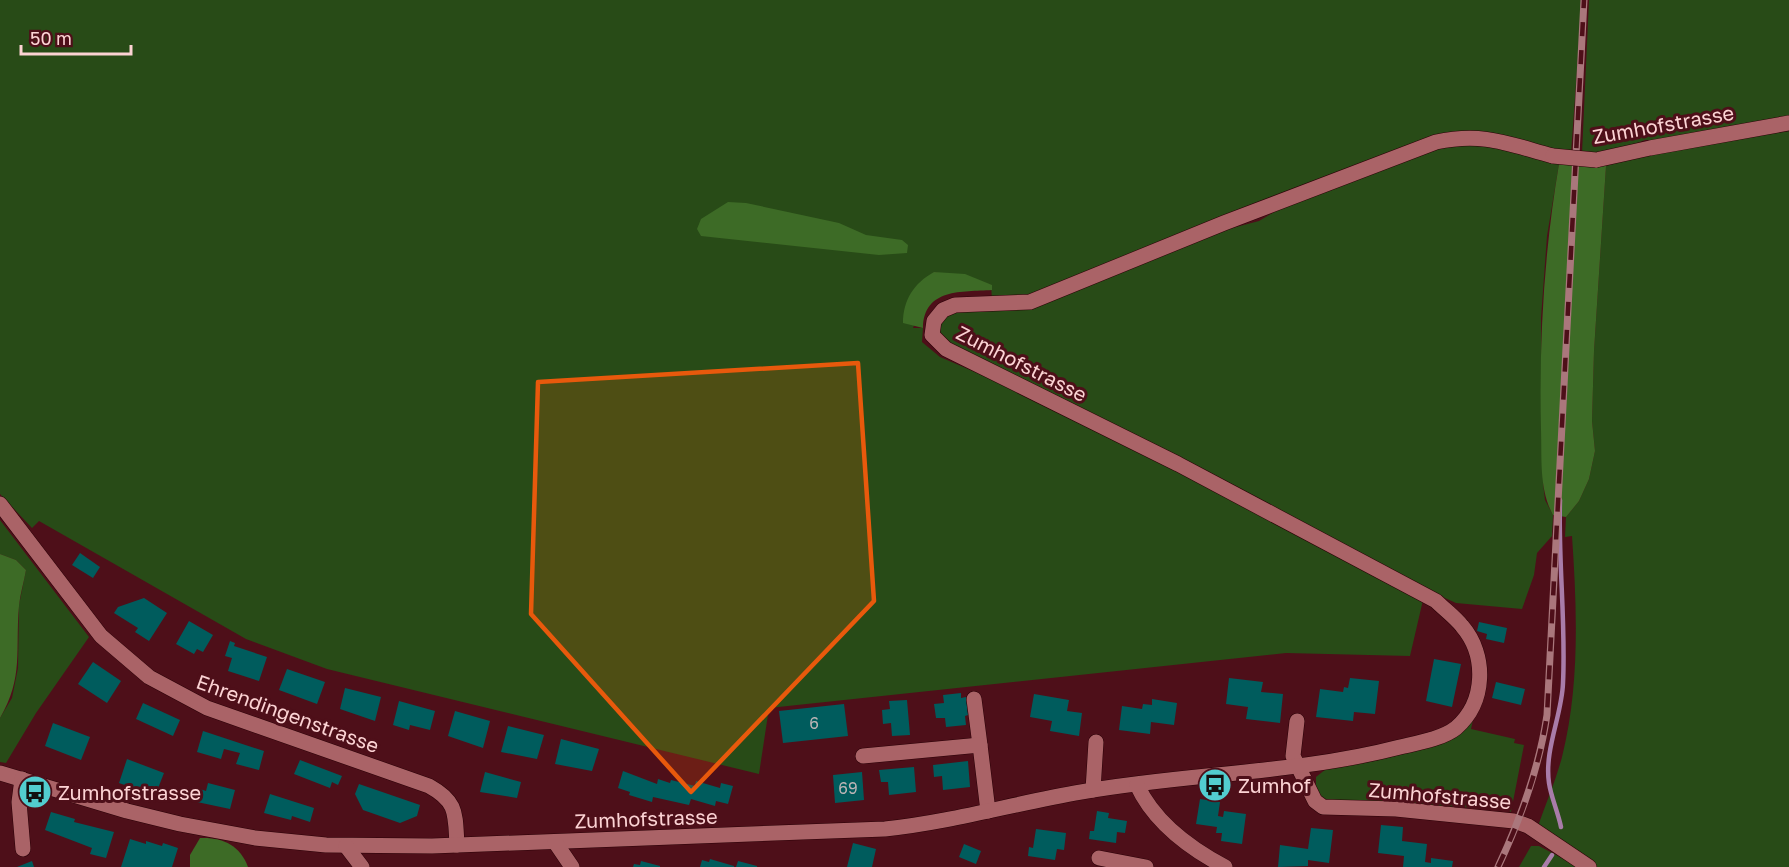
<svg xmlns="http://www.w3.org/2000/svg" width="1789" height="867" viewBox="0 0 1789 867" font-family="'Golos Text',sans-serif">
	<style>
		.green { fill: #284b17 }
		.forest { fill: #3d6b26 }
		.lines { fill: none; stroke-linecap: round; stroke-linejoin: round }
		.stream { stroke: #a97ca9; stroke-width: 4.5 }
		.building { fill: #005c5d }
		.minor-casing { stroke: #2b0007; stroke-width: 16 }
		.minor { stroke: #aa6367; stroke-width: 15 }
		.rail-casing { stroke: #aa777c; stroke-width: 7 }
		.rail { stroke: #4e0f19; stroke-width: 4.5; stroke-dasharray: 14; stroke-linecap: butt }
		.minor-bridge-casing { stroke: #2b0007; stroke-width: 16; stroke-linecap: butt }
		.minor-bridge { stroke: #aa6367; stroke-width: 15 }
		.marked { fill: #e8590c; fill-opacity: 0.2; stroke: #e8590c; stroke-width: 4.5; stroke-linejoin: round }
		.labels { text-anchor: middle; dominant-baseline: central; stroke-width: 6; stroke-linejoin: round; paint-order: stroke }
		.number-label { font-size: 16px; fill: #bdb5b6 }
		.street-label { font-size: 20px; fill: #fcd3d4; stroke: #4e0f19 }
		.poi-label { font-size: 20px; fill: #fcd3d4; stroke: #4e0f19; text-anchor: start }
	</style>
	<rect width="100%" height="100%" fill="#4e0f19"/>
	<!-- green -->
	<g class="green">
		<polygon points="0,0 1582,0 1571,153 1467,136 1028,296 992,300 991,285 934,272 913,328 923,328 922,342 940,357 1045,402 1423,600 1410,656 1286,653 769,708 759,774 327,669 246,639 39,521 32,528 0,494"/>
		<polygon points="1589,0 1789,0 1789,118 1662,140 1645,140 1608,154 1582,153"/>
		<path d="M1789 128V867H1595L1538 826C1546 803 1556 780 1562 757 1580 685 1577 609 1572 536L1565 537 1566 517 1579 501 1589 479 1595 451 1592 421 1594 351 1606 166 1628 158Z"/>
		<polygon points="1463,145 1499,148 1559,164 1547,236 1541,318 1543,483 1545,500 1553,515 1552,536 1537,553 1534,575 1522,609 1456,603 1425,589 938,337 941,320 952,312 1028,307 1217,232 1259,221 1284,206 1438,149"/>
		<polygon points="0,520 89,637 36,713 6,763 0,762 0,718 12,698 18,668 19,605 26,570 16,560 0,554"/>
		<polygon points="1473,720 1471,729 1515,739 1514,743 1524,745 1511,812 1506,809 1332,801 1323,798 1316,790 1316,777 1326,769 1416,751"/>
		<polygon points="1531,846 1539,846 1579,867 1519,867"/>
	</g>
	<!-- forest -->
	<g class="forest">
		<path d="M1559 164 1606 166 1594 351 1592 421 1595 451 1589 479 1579 501 1566 517 1553 515C1539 489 1542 459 1541 430 1539 340 1544 252 1559 164Z"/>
		<polygon points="728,202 746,203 839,223 866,235 902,240 908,245 907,253 879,255 701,236 697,229 701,219"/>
		<path d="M934 272 965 274 992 285V290C962 292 924 288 923 328L903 323C903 300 914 283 934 272Z"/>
		<path d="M0 554 16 560 26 570C24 582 20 594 19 606 15 650 24 677 0 718Z"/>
		<path d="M200 838C222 837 240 845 248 867H190V855Z"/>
	</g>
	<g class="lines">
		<!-- stream -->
		<g class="stream">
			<path d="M1560 500C1558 561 1566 622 1563 683 1562 715 1544 750 1549 783 1551 797 1558 812 1561 827"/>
			<polyline points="1544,867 1552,855"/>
		</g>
	</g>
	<!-- building -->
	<g class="building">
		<polygon points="80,553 100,567 93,578 72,565"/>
		<polygon points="144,598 167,613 149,641 135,632 138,628 114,613 118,607"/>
		<polygon points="189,621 213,635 203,652 197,649 194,654 176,644"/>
		<polygon points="1479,622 1507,628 1504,643 1486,639 1487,634 1477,631"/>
		<polygon points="230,641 235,643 234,646 267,657 259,681 228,671 232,658 225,656"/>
		<polygon points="1434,659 1461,664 1452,707 1426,701"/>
		<polygon points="93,662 121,681 107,703 78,684"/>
		<polygon points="287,669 325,682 317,704 279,690"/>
		<polygon points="1229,678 1263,682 1261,692 1283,694 1280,723 1246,719 1248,707 1226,704"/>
		<polygon points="1350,678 1379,681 1375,714 1354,712 1353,721 1316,717 1320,689 1343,692 1344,687 1348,688"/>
		<polygon points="1496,682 1525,689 1521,705 1492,698"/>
		<polygon points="345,688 381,697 375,721 340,709"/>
		<polygon points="961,693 961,698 966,697 968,715 965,716 966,725 946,727 945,718 936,718 934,704 944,703 943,695"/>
		<polygon points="1034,694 1069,700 1067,711 1082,713 1079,736 1050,731 1052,721 1030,717"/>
		<polygon points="1152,699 1177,703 1174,725 1151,722 1150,734 1119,730 1122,706 1142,709 1143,704 1152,705"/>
		<polygon points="907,700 910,735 892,736 891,723 883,724 882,710 890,709 889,701"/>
		<polygon points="399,701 435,711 430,730 410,725 409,730 393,725"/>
		<polygon points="143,703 180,720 173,736 136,719"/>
		<polygon points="844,704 848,736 783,743 779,711"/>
		<polygon points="455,711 490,721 483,748 448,736"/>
		<polygon points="53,723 90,737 81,760 45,746"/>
		<polygon points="508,726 544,735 537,759 501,752"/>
		<polygon points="203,731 264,751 259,770 236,764 240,753 224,749 221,759 197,752"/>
		<polygon points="561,739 599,749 592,771 555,764"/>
		<polygon points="127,759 164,773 155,796 119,783"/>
		<polygon points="300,760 342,776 338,785 332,782 330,788 294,774"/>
		<polygon points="968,761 970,787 943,790 942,776 934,777 933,765"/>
		<polygon points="914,767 916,792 889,795 888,782 881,782 879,770"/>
		<polygon points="623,771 657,784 658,779 670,783 671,780 695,786 696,781 720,788 721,783 733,786 728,804 716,801 715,806 691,799 689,805 653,797 652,802 629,795 630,792 618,788"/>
		<polygon points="485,772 521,782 517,798 480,792"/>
		<polygon points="862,772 864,800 835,803 833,775"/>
		<polygon points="208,783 235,790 230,809 197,802 200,789 206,791"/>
		<polygon points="359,784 420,805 417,816 400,823 363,810 355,794"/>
		<polygon points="270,794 314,808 310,822 292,816 291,820 264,813"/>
		<polygon points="1200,799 1220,802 1218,816 1223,817 1224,811 1246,814 1242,844 1221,841 1222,833 1216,833 1217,827 1196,824"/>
		<polygon points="1097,811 1109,813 1108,818 1127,821 1125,833 1117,832 1116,843 1089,839 1090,831 1094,831"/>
		<polygon points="51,812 75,819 74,822 114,832 106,858 90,854 92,848 45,830"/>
		<polygon points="1381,825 1403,827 1402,841 1427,844 1425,862 1431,863 1431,858 1453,861 1452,867 1403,867 1404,856 1378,853"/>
		<polygon points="1311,828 1333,830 1329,863 1308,860 1308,866 1278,867 1280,845 1308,849"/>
		<polygon points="1036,829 1066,833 1064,850 1057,849 1055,860 1028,856 1029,847 1033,848"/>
		<polygon points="130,839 146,844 146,841 162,846 163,843 178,848 172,867 121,867"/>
		<polygon points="853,843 876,849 872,867 847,867"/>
		<polygon points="964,844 981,851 976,864 959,857"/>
		<polygon points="710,859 734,866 734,867 700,867 702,860 709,862"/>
		<polygon points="32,861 34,867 17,867"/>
		<polygon points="641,861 660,866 660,867 633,867 634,864 640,865"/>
		<polygon points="738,861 757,866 757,867 736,867"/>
	</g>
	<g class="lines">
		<!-- minor casing -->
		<g class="minor-casing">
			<g id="minor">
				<polyline points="1596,160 1650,148 1789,123"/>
				<path d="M0 504 101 636 149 677 207 708 429 786C458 802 455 814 457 845"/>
				<polyline points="974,699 980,745"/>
				<polyline points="1297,721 1293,756 1315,801 1323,807 1396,809 1514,821 1528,826 1589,867"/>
				<polyline points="863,756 980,745 988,811"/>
				<path d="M0 773 127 811 180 824 255 838 326 845 432 846 885 829C952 822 1016 803 1081 792 1187 773 1296 774 1400 747 1417 743 1442 739 1456 728 1486 702 1487 655 1462 626 1455 617 1444 609 1436 601L1178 464 946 349 932 335 934 321 943 310 955 305 1030 302 1224 223 1436 142C1484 132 1508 144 1553 156"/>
				<polyline points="22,779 19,802 23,849"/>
				<path d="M1137 785C1154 822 1191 849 1225 867"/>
				<polyline points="1093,790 1096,742"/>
				<polyline points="555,842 572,867"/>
				<polyline points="346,846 362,867"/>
				<polyline points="1099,858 1146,867"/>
			</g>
		</g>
		<!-- minor -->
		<use href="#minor" class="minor"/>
		<!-- rail casing -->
		<g class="rail-casing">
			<path id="rail" d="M1498 867C1521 818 1539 769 1547 715L1584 0"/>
		</g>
		<!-- rail -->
		<use href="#rail" class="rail"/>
		<!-- minor-bridge casing -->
		<g class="minor-bridge-casing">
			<polyline id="minor-bridge" points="1553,156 1596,160"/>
		</g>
		<!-- minor-bridge -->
		<use href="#minor-bridge" class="minor-bridge"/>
	</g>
	<!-- marked area -->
	<path class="marked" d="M858 363 874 601 691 792 531 614 538 382Z"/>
	<!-- icons -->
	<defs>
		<g id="bus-disc" transform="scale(1.725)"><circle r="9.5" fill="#52cdcf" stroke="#4e0f19"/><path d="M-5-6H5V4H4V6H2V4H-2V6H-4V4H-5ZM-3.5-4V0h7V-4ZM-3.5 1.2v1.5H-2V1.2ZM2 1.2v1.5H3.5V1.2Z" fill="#111"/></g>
	</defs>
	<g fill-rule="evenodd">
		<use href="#bus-disc" x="1215" y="785"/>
		<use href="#bus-disc" x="35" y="792"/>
	</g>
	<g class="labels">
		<!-- number labels -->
		<g class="number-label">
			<text x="814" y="723">6</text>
			<text x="848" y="788">69</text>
		</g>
		<!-- street labels -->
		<g class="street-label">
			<text transform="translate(1663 124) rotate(-10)">Zumhofstrasse</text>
			<text transform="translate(1022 363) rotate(27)">Zumhofstrasse</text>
			<text transform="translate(288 713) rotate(20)">Ehrendingenstrasse</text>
			<text transform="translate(1440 795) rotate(5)">Zumhofstrasse</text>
			<text transform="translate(646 818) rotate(-2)">Zumhofstrasse</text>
		</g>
		<!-- poi labels -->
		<g class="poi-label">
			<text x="1238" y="785">Zumhof</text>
			<text x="58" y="792">Zumhofstrasse</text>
		</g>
	</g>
	<!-- scale -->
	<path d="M21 45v9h110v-9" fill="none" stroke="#fcd3d4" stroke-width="3"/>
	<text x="30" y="45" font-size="18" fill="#fcd3d4" stroke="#4e0f19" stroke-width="4.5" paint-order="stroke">50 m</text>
</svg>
